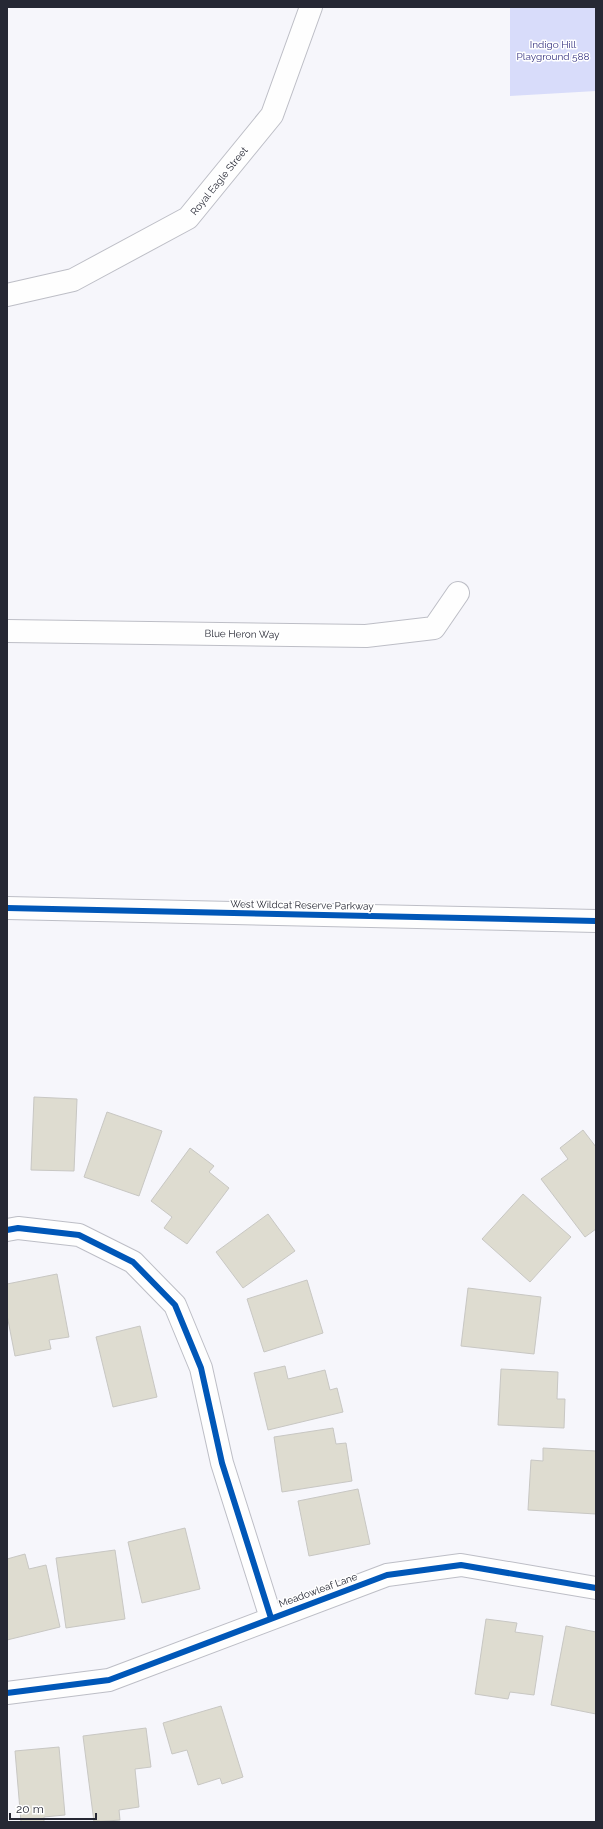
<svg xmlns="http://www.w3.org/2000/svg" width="603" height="1829" viewBox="0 0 603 1829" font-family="Raleway,sans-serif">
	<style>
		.green { fill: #d8dcfa }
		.building { fill: #dedcd0; stroke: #c8c7c3 }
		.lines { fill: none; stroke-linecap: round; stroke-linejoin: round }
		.street-casing { stroke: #bdbec6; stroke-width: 24 }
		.secondary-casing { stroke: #bdbec6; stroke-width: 24 }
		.street { stroke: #fefefe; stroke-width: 22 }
		.secondary { stroke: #fefefe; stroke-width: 22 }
		.cycleway-casing { stroke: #fff; stroke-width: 8 }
		.cycleway { stroke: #0057b8; stroke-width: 6 }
		.labels { text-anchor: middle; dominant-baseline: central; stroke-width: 3; stroke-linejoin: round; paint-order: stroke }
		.park-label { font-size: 10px; fill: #383582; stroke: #fff }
		.street-label { font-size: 10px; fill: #262834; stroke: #fff }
	</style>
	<rect width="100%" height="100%" fill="#f6f6fb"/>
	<!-- green -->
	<polygon class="green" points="510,7 596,7 596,91 510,96"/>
	<!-- building -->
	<g class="building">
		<polygon points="34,1097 77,1099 74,1171 31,1170"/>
		<polygon points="107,1112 162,1131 139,1196 84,1177"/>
		<polygon points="583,1130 596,1147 596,1229 585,1237 541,1179 568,1159 560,1148"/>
		<polygon points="190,1148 214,1166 209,1172 229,1188 187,1244 164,1228 172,1217 151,1201"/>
		<polygon points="523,1194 571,1237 530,1282 482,1239"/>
		<polygon points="268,1214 295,1251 243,1288 216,1252"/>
		<polygon points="57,1274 69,1337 49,1340 51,1349 15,1356 7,1315 7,1284"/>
		<polygon points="307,1280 323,1333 264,1352 247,1299"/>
		<polygon points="468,1288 541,1297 534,1354 461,1346"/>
		<polygon points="140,1326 157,1397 113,1407 96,1337"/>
		<polygon points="285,1366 288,1379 325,1370 330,1390 337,1388 343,1412 268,1430 254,1373"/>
		<polygon points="501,1369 558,1372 557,1399 565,1399 564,1428 498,1425"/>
		<polygon points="333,1428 336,1444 346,1443 352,1481 282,1492 274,1437"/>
		<polygon points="543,1448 596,1451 596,1514 528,1510 531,1460 543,1461"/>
		<polygon points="358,1489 370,1544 309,1556 298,1501"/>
		<polygon points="185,1528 200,1589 142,1603 128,1542"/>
		<polygon points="115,1550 125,1619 66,1628 56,1558"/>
		<polygon points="25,1554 29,1569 46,1565 60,1627 7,1640 7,1559"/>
		<polygon points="486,1619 517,1623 515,1632 543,1636 534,1695 510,1692 508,1699 475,1694"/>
		<polygon points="566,1626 596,1632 596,1714 551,1705"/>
		<polygon points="221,1706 243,1777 222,1784 220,1778 198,1785 187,1750 172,1754 163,1723"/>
		<polygon points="146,1728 151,1767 135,1769 139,1807 119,1810 120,1820 94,1822 83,1736"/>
		<polygon points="59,1747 65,1815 44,1817 44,1822 21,1822 15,1751"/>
	</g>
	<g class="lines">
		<!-- street casing -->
		<g class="street-casing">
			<g id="street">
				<polyline points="7,295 73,280 188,218 272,115 311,7"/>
				<polyline points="7,631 366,636 434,628 458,593"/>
				<polyline points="7,1230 18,1228 79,1235 133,1262 175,1305 201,1368 222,1463 271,1618"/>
				<polyline points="7,1693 109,1680 387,1575 461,1565 596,1588"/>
			</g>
		</g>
		<!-- secondary casing -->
		<g class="secondary-casing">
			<polyline id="secondary" points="7,908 596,921"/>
		</g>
		<!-- street -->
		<use href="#street" class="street"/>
		<!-- secondary -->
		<use href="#secondary" class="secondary"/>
		<!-- cycleway casing -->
		<g class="cycleway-casing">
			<g id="cycleway">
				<polyline points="7,908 596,921"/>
				<polyline points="7,1230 18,1228 79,1235 133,1262 175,1305 201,1368 222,1463 271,1618"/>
				<polyline points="7,1693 109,1680 387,1575 461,1565 596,1588"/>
			</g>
		</g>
		<!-- cycleway -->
		<use href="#cycleway" class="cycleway"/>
	</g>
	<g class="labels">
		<!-- park labels -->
		<g class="park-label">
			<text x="553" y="44">Indigo Hill<tspan x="553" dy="12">Playground 588</tspan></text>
		</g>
		<!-- street labels -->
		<g class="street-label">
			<text transform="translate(219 181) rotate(-51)">Royal Eagle Street</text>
			<text transform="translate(242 634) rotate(1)">Blue Heron Way</text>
			<text transform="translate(302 905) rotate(1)">West Wildcat Reserve Parkway</text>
			<text transform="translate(318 1590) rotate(-20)">Meadowleaf Lane</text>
		</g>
	</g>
	<!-- border -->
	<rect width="603" height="1829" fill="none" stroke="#262834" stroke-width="16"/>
	<!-- scale -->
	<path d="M10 1813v6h86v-6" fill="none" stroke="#262834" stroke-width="2"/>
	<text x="16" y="1813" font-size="12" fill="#262834" stroke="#ffffff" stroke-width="3" paint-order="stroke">20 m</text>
</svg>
